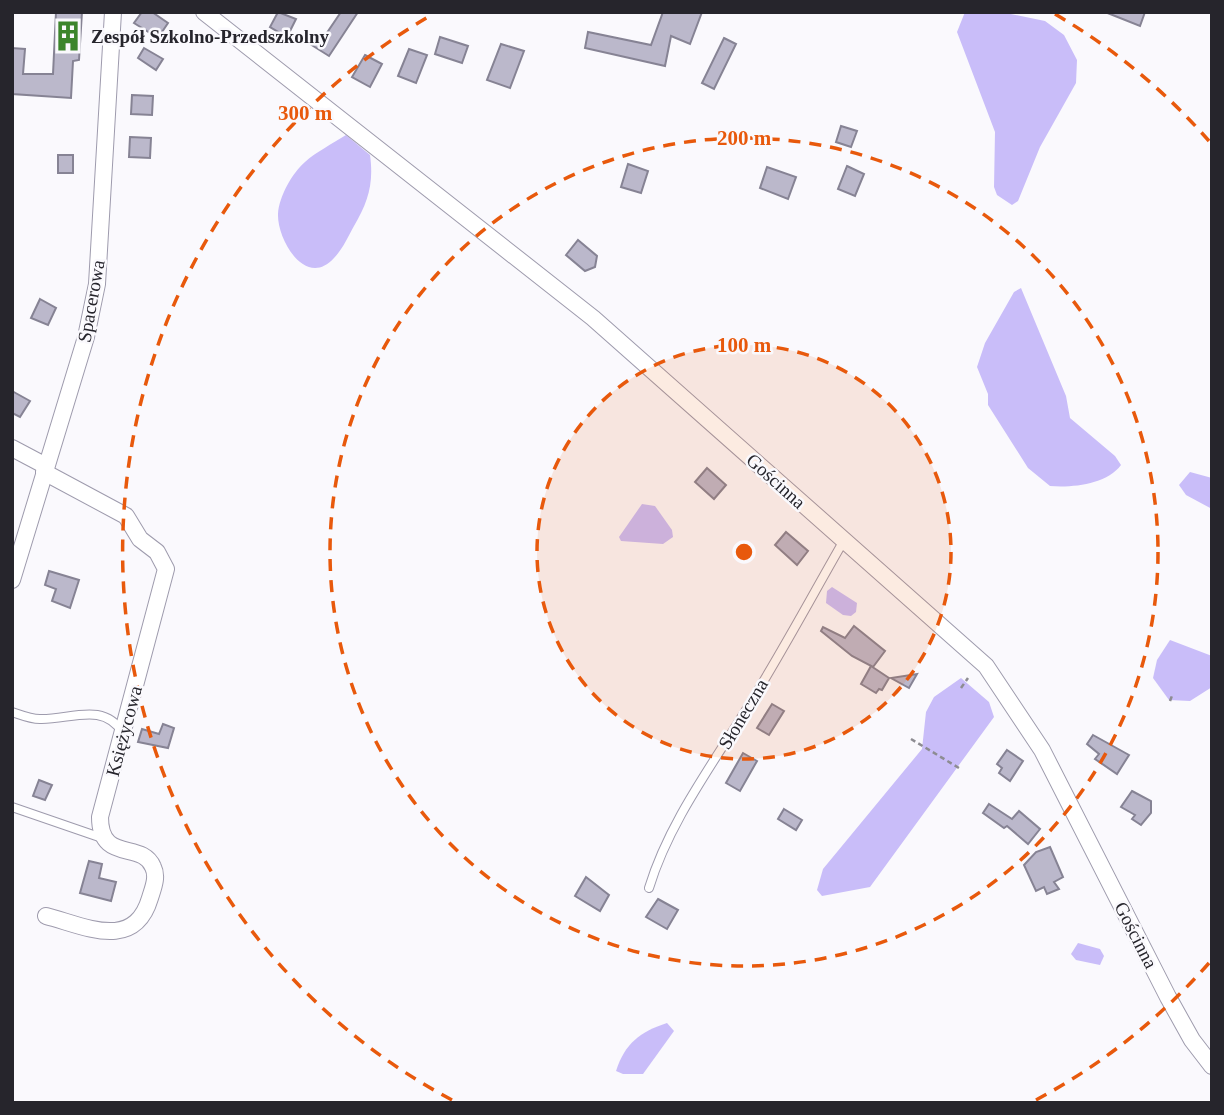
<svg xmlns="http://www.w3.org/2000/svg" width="1224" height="1115" viewBox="0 0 1224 1115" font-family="Georgia,serif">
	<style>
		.water { fill: #c9bdf9 }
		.building { fill: #bbb8cb; stroke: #868394; stroke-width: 2 }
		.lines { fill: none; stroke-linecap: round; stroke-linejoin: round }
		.service-casing { stroke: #9e9bad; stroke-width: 10 }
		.minor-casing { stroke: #9e9bad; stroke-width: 18 }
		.path { stroke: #8d8c92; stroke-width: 2.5; stroke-dasharray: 5 3.5; stroke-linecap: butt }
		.service { stroke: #fff; stroke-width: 8 }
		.minor { stroke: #fff; stroke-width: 16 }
		.ring { fill: none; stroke: #e8590c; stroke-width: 3.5; stroke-dasharray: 12 9 }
		.labels { text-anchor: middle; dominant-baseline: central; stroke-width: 5; stroke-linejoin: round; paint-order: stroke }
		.poi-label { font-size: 19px; font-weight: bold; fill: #26252c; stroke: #faf9fd; text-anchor: start }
		.street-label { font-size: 19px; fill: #26252c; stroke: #faf9fd }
		.centre { fill: #e8590c; stroke: #faf9fd; stroke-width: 3.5 }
		.ring-label { font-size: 21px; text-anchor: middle; font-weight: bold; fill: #e8590c; stroke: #faf9fd; stroke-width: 5; stroke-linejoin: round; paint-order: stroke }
	</style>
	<rect width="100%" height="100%" fill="#faf9fd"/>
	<!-- water -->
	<g class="water">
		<polygon points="965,12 1001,12 1045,21 1064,35 1077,60 1076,83 1040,147 1018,201 1012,205 997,195 994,187 995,132 957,32"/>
		<path d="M346 135 370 155C374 184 368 202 354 226 348 237 342 250 334 258 306 289 277 240 278 214 279 197 292 173 305 162 316 152 332 144 346 135Z"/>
		<path d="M1021 288 1066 396 1070 418 1115 456 1121 465C1107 484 1073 488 1050 486L1028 468 988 405V394L977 367 985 343 1014 292Z"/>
		<polygon points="1190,472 1212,478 1212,509 1186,495 1179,485"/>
		<polygon points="642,504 655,506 672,530 673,537 663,544 621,541 619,537"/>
		<polygon points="832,587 857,603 856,612 851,616 843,615 826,603 827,591"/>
		<polygon points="1170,640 1212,656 1212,687 1190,701 1169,700 1153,678 1157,660"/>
		<polygon points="961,678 989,702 994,717 870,887 822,896 817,890 823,869 922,749 926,712 934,697"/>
		<polygon points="1078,943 1100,949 1104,956 1100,965 1076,960 1071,954"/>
		<path d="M667 1023 674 1031 643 1074H623L616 1071C625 1043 640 1032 667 1023Z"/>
	</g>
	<!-- building -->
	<g class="building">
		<polygon points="56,12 82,12 79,60 73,61 71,98 12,94 12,48 25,49 23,74 53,74"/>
		<polygon points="142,12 152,12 168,23 158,38 134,23"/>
		<polygon points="278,12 296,19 287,37 270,27"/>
		<polygon points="341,12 358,12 329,56 310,44 315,35 322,40"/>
		<polygon points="663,12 702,12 690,44 671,36 665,66 585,48 588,32 651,45"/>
		<polygon points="1105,12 1145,12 1140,26"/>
		<polygon points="440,37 468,46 462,63 435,54"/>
		<polygon points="724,38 736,44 714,89 702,83"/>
		<polygon points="501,44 524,51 510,88 487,80"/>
		<polygon points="144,48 163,59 156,70 138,58"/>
		<polygon points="409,49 427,55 416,83 398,76"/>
		<polygon points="365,55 382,64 370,87 352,77"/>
		<polygon points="132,95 153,96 152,115 131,114"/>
		<polygon points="841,126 857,131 851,147 836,142"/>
		<polygon points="130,137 151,138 150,158 129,157"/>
		<rect x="58" y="155" width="15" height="18"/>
		<polygon points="628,164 648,171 641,193 621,187"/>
		<polygon points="847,166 864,174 855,196 838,189"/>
		<polygon points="767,167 796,177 788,199 760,188"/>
		<polygon points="578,240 597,256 595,267 585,271 566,255"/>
		<polygon points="40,299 56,308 48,325 31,318"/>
		<polygon points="12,391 30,401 20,417 12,413"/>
		<polygon points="707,468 726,485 714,499 695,482"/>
		<polygon points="786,532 808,551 797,565 775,545"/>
		<polygon points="49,571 79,580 70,608 52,601 56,589 45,585"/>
		<polygon points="854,626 885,651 873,667 852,656 821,631 823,627 845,638"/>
		<polygon points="871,666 889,678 882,690 879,689 876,693 861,684"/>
		<polygon points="917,674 909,688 891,678"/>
		<polygon points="772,704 784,711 769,735 757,728"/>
		<polygon points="163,724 174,728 168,748 138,742 142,729 159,734"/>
		<polygon points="1093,735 1129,755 1117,774 1095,759 1099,754 1087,744"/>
		<polygon points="1007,750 1023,761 1010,781 999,773 1002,768 997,764"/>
		<polygon points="743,753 757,761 740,791 726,783"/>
		<polygon points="39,780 52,785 45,800 33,796"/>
		<polygon points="1132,791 1151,801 1151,813 1141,825 1132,819 1135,815 1121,807"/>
		<polygon points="989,804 1012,819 1019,811 1040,829 1028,844 1007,826 1004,828 983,813"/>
		<polygon points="784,809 802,820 796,830 778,819"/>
		<polygon points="1050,847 1063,877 1054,882 1059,889 1047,894 1044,887 1036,891 1024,865 1036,852"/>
		<polygon points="89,861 102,864 99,878 116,882 111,901 80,893"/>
		<polygon points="586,877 609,895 600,911 575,896"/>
		<polygon points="658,899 678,910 667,929 646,917"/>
	</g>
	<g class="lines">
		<!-- service casing -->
		<g class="service-casing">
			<g id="service">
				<path d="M12 712C21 715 30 719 40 719 70 720 103 701 123 733"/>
				<polyline points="12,807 102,838"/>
				<path d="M649 888C669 822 713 764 749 705 782 652 812 596 843 542"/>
			</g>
		</g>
		<!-- minor casing -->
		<g class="minor-casing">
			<g id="minor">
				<polyline points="204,12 593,318 986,666 1042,750 1168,997 1192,1040 1212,1066"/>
				<polyline points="12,448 46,466"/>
				<path d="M44 472 126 516 140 539 157 552 166 569 100 817C100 864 142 840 153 867 158 877 153 888 150 898 134 952 85 926 46 916"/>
				<polyline points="12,580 86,337 97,284 113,12"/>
			</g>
		</g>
		<!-- path -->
		<g class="path">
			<polyline points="961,688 968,678"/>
			<polyline points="1170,701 1173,693"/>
			<polyline points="911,739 959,768"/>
		</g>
		<!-- service -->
		<use href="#service" class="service"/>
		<!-- minor -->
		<use href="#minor" class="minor"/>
	</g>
	<!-- distance rings -->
	<circle cx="744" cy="552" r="207" fill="#e8590c" fill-opacity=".12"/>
	<g class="ring">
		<circle cx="744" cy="552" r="207"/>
		<circle cx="744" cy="552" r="414"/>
		<path d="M1209 963A621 621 0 0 1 1036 1100M452 1100A621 621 0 0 1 433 14M1055 14A621 621 0 0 1 1209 141"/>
	</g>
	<!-- icons -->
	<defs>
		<g id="building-bare" transform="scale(2.415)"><path d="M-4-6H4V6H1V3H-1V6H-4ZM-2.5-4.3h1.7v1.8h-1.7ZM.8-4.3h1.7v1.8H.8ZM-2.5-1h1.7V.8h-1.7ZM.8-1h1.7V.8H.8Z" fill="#3c852c" stroke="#faf9fd" stroke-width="2.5" paint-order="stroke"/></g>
	</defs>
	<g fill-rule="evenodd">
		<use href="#building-bare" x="68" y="36"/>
	</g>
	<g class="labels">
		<!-- poi labels -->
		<g class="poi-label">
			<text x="91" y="36">Zespół Szkolno-Przedszkolny</text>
		</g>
		<!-- street labels -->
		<g class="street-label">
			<text transform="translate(91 301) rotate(-80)">Spacerowa</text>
			<text transform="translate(776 481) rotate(42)">Gościnna</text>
			<text transform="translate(743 714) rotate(-59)">Słoneczna</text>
			<text transform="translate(124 731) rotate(-75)">Księżycowa</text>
			<text transform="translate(1136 935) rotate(63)">Gościnna</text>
		</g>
	</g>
	<circle cx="744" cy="552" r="10" class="centre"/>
	<g class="ring-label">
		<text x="305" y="120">300 m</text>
		<text x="744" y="145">200 m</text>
		<text x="744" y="352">100 m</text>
	</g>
	<!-- border -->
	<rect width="1224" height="1115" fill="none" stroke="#26252c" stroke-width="28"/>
</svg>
